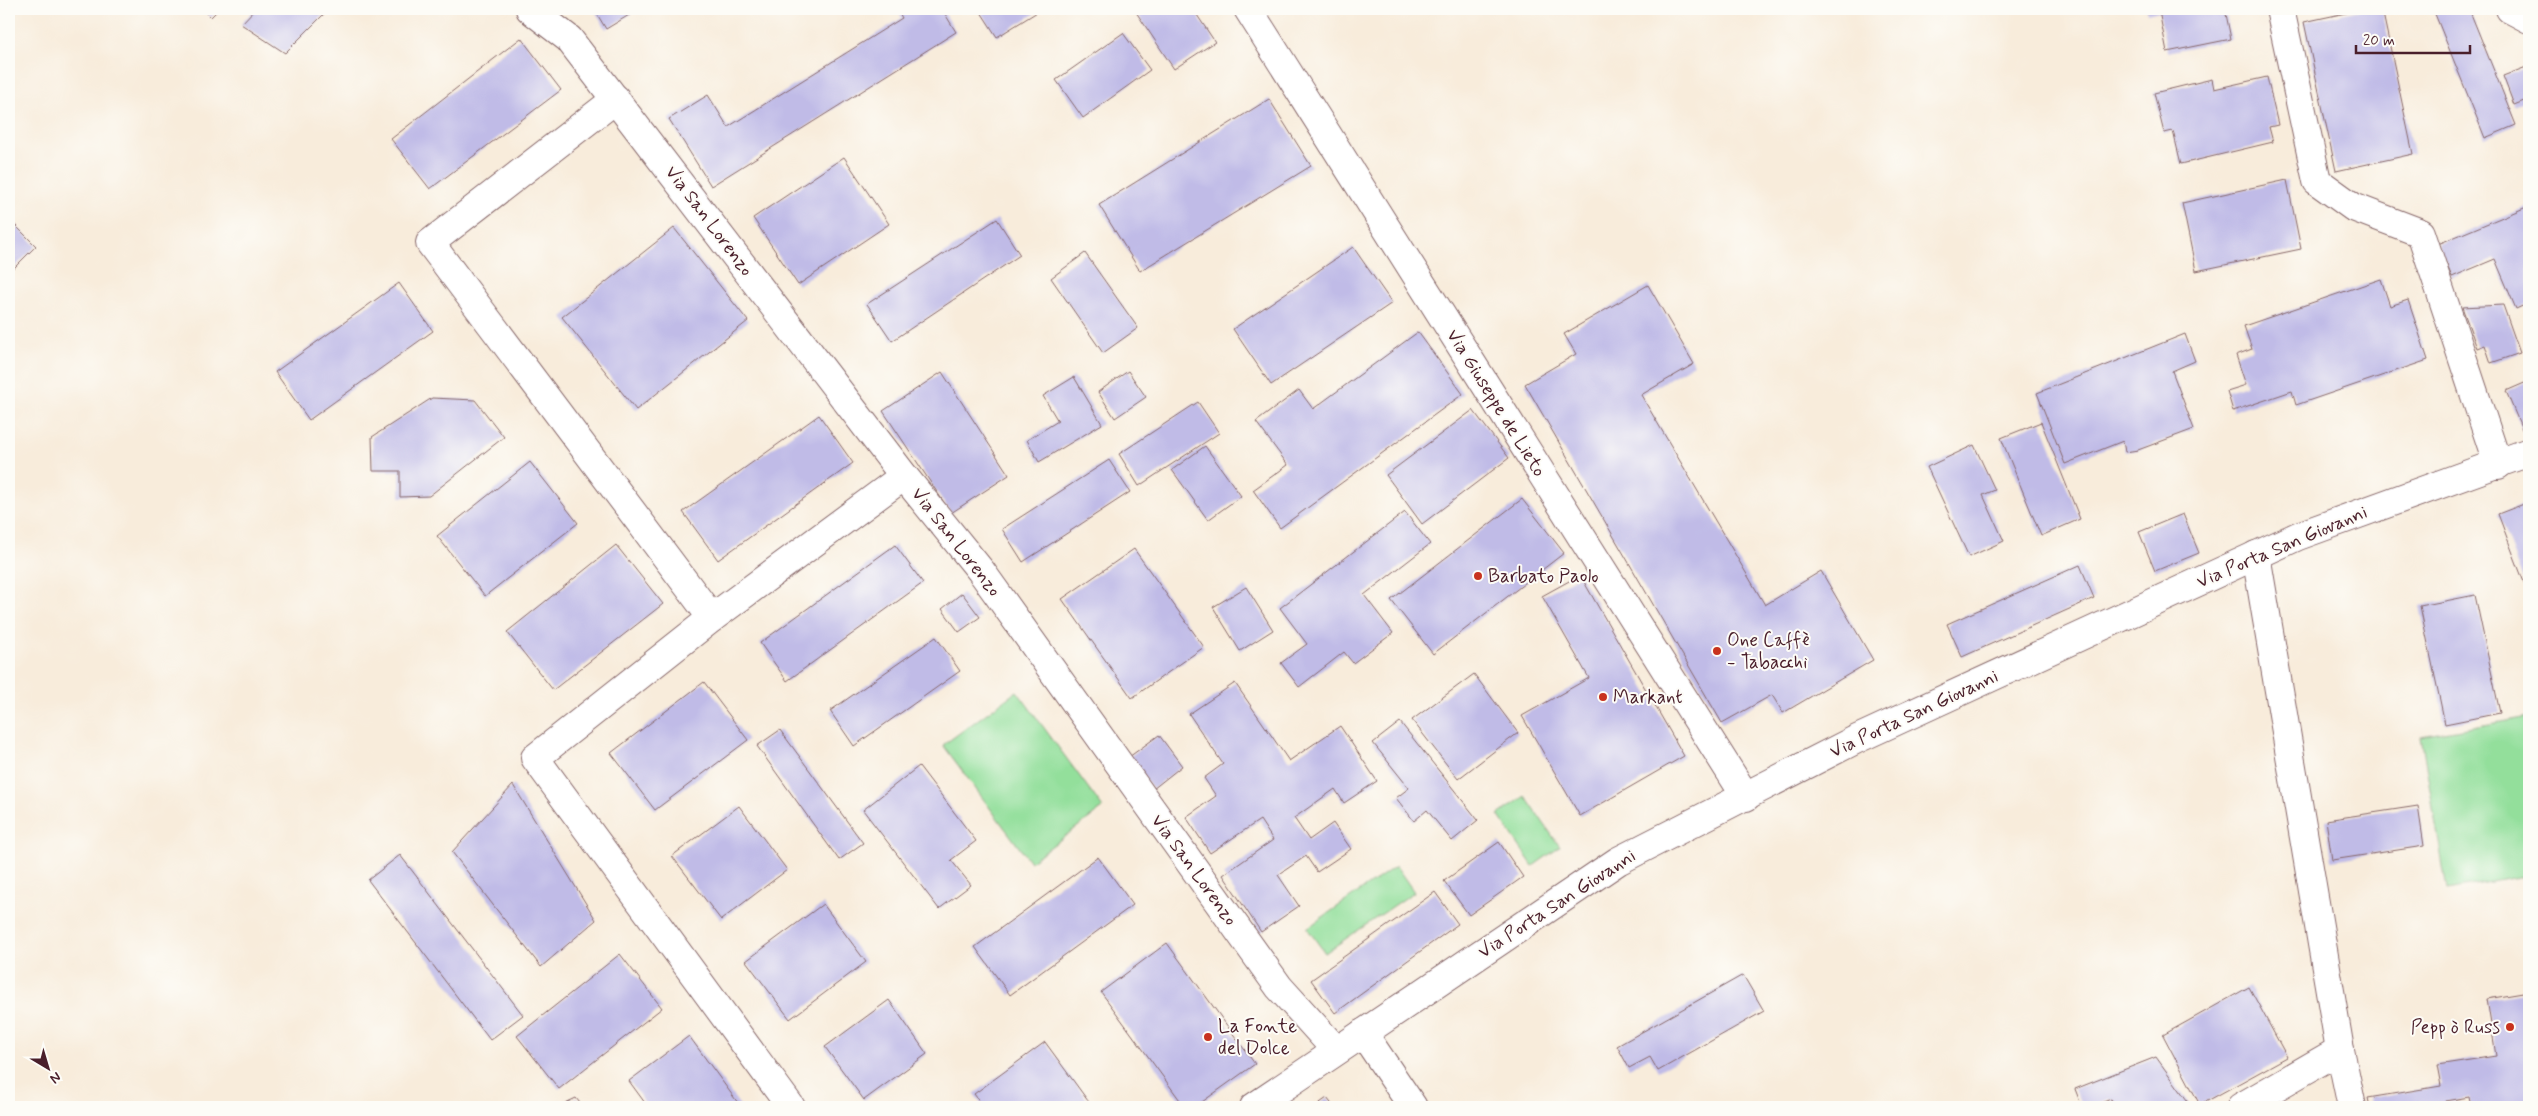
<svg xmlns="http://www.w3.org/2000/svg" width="2538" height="1116" viewBox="0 0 2538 1116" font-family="Mynerve,sans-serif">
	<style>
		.green { fill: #93df9b; stroke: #6e7f63 }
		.building { fill: #c0bbe7 }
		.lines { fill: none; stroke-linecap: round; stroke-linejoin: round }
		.street-casing { stroke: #876769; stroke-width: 30 }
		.street { stroke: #fff; stroke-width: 28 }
		.poi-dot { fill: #c8321e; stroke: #fdfcf7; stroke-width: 2 }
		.labels { text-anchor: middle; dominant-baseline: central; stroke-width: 4; stroke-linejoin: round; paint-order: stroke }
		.street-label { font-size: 19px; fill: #4a1f2b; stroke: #fdfcf7 }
		.poi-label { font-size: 19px; fill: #4a1f2b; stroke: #fdfcf7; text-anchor: start }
	</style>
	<rect width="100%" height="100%" fill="#fdfcf7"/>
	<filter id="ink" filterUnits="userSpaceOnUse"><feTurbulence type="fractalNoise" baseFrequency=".02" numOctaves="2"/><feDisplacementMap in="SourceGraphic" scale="10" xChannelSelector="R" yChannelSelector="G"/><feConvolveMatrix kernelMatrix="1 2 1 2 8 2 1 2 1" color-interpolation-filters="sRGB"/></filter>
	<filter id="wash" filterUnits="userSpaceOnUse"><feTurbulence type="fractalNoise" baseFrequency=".0096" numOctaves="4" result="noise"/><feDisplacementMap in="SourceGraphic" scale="20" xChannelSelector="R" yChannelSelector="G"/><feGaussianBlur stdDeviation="1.12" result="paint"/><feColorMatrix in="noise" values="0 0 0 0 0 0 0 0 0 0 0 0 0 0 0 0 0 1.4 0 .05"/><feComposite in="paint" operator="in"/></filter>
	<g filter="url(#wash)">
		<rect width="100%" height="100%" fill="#f8ecdb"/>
		<!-- green -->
		<g class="green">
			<polygon points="1017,691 1103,808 1030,862 943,745"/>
			<polygon points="2529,717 2529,875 2447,890 2421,736"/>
			<polygon points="1525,796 1560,847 1533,866 1498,815"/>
			<polygon points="1396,866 1414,892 1325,953 1307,928"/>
		</g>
		<g id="blocks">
			<!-- building -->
			<g class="building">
				<polygon points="203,9 219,9 211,17"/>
				<polygon points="255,9 329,9 285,53 241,24"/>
				<polygon points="594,9 639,9 606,29"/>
				<polygon points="897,9 942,9 956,32 711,186 669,119 708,95 728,127 902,18"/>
				<polygon points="979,9 1042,9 997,37"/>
				<polygon points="1134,9 1193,9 1215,42 1174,69"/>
				<polygon points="2146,9 2225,9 2231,39 2167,52 2159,11 2147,14"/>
				<polygon points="2364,9 2382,9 2413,154 2336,171 2304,22"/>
				<polygon points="2433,9 2469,9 2516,125 2485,138"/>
				<polygon points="1123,33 1150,70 1083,118 1056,80"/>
				<polygon points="521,38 561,90 430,189 391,139"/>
				<polygon points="2529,66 2529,116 2524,101 2514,105 2503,76"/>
				<polygon points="2267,77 2278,125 2269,127 2273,142 2181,164 2173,131 2164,133 2154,93 2212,79 2214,89"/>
				<polygon points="1269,99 1311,166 1140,271 1099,205"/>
				<polygon points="844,157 889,224 798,285 753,218"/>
				<polygon points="2287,180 2301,249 2196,271 2182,203"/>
				<polygon points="2529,206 2529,303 2516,309 2495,259 2452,277 2438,244"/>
				<polygon points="9,219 36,246 9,273"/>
				<polygon points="997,219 1020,255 892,341 867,304"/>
				<polygon points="674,228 748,321 636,410 562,317"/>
				<polygon points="1353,247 1392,303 1271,385 1233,329"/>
				<polygon points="1085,253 1138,328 1103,353 1051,278"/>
				<polygon points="2381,279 2390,306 2408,300 2428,360 2296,405 2292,391 2233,411 2227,391 2246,385 2236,355 2252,349 2244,326"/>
				<polygon points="399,283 433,331 309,420 275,372"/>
				<polygon points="1648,285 1694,364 1641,395 1765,605 1821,571 1873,660 1783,713 1772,695 1722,723 1525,384 1576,354 1564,334"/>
				<polygon points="2503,305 2520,353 2491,363 2485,345 2477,348 2462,307"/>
				<polygon points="1418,332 1463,394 1280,528 1253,490 1288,465 1256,422 1299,390 1313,409"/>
				<polygon points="2185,334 2195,361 2172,371 2194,429 2138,450 2125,452 2123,441 2065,464 2037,393"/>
				<polygon points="1128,371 1146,397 1115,418 1098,392"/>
				<polygon points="942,372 1009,475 951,513 883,411"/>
				<polygon points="1074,377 1102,424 1039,462 1027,440 1058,421 1043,396"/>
				<polygon points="2529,381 2529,432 2524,434 2506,391"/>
				<polygon points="432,398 475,400 504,437 429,496 400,497 400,471 373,471 372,437"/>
				<polygon points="1198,402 1219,433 1139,486 1119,454"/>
				<polygon points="1473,410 1509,458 1422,524 1386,475"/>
				<polygon points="819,415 853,463 718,560 683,512"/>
				<polygon points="2041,422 2080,519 2041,536 2001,438"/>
				<polygon points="1974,445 1995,490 1983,495 2004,541 1969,557 1927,467"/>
				<polygon points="1205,446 1241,496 1208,520 1172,470"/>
				<polygon points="1109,460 1130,492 1023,562 1002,529"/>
				<polygon points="530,462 578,523 485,596 437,536"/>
				<polygon points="1522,499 1564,553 1433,654 1391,600"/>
				<polygon points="2529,502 2529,583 2525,585 2498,514"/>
				<polygon points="1405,512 1430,544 1364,595 1393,633 1353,663 1344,652 1299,687 1281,663 1307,644 1280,608"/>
				<polygon points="2183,514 2199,553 2155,571 2139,532"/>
				<polygon points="616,545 663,604 553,690 507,632"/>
				<polygon points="895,545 923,583 787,681 760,643"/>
				<polygon points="1134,549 1204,647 1132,698 1062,599"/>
				<polygon points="2080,565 2094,598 1962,657 1947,624"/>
				<polygon points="1580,575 1684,756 1580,816 1522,716 1589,678 1542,596"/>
				<polygon points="1246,587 1273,630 1240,651 1213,607"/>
				<polygon points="962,593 980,617 959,632 942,609"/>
				<polygon points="2475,595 2500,713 2445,724 2420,606"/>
				<polygon points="936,637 960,671 854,746 830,711"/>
				<polygon points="1474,674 1518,733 1458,779 1412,720"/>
				<polygon points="704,682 748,740 655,810 611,753"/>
				<polygon points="1235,683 1289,761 1340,726 1377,781 1344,803 1335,789 1294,818 1309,840 1333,823 1351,849 1317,872 1306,856 1278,875 1299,906 1261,932 1223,875 1273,840 1260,820 1210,853 1186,817 1216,796 1204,778 1223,764 1189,714"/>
				<polygon points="1400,722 1478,820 1452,841 1427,810 1414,821 1396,798 1409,788 1373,743"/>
				<polygon points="780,730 863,843 839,860 757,746"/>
				<polygon points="1159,735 1182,766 1153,789 1129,757"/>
				<polygon points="919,766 976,841 951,860 971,885 939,909 863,810"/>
				<polygon points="513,785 596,920 541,967 452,852"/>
				<polygon points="739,806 787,870 721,920 672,856"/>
				<polygon points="2418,806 2424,846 2332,860 2326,820"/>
				<polygon points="1499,842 1523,877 1469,915 1444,881"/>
				<polygon points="400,855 523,1015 490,1040 368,880"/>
				<polygon points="1098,857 1133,905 1010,995 975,947"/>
				<polygon points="1435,892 1458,924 1335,1013 1311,980"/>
				<polygon points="823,904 866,962 790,1019 746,961"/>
				<polygon points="1167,943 1255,1064 1195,1107 1185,1107 1101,992"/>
				<polygon points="620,954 662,1008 559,1089 517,1036"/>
				<polygon points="1743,975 1764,1011 1658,1071 1650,1057 1629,1068 1617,1046"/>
				<polygon points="2249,987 2287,1057 2200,1105 2163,1035"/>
				<polygon points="2529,992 2529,1107 2471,1107 2469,1097 2446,1101 2447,1107 2370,1107 2368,1098 2441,1086 2437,1065 2496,1056 2487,999"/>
				<polygon points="889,1000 927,1054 864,1100 825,1047"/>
				<polygon points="689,1036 741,1107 648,1107 629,1081"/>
				<polygon points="1045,1042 1091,1105 1088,1107 984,1107 974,1094"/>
				<polygon points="2156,1057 2192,1107 2117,1107 2111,1099 2091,1107 2082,1107 2075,1089"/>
				<polygon points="576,1098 583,1107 557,1107"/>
				<polygon points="1327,1098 1334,1107 1314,1107"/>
			</g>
		</g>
	</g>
	<g filter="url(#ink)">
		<use href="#blocks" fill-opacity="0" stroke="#876769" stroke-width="1"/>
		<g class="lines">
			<!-- street casing -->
			<g class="street-casing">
				<g id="street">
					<polyline points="530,9 569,39 904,476 981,571 1279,987 1336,1050"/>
					<polyline points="1248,9 1746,797"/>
					<polyline points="2280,9 2317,181 2353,207 2421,233 2498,465"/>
					<polyline points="2510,9 2529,19"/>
					<polyline points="616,99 430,243 712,618"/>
					<polyline points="2256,555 2340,1050 2352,1107"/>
					<polyline points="1363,1033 1413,1107"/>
					<polyline points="791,1107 535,758 712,618 904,476"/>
					<polyline points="1254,1107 1618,861 1855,740 2298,536 2529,452"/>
					<polyline points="2241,1107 2340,1050"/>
				</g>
			</g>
			<!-- street -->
			<use href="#street" class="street"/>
		</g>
	</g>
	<!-- markers -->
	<g class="poi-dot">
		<circle cx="1478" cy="576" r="5"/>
		<circle cx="1717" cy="651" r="5"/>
		<circle cx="1603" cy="697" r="5"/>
		<circle cx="2510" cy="1027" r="5"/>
		<circle cx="1208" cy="1037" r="5"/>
	</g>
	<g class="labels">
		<!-- street labels -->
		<g class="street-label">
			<text transform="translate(709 221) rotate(53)">Via San Lorenzo</text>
			<text transform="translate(1496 403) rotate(58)">Via Giuseppe de Lieto</text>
			<text transform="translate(956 542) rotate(52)">Via San Lorenzo</text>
			<text transform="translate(2282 547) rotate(-23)">Via Porta San Giovanni</text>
			<text transform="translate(1914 714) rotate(-25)">Via Porta San Giovanni</text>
			<text transform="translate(1194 870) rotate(54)">Via San Lorenzo</text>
			<text transform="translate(1557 904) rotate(-33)">Via Porta San Giovanni</text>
		</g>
		<!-- poi labels -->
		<g class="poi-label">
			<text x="1488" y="576">Barbato Paolo</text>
			<text x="1727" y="640">One Caffè<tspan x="1727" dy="22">- Tabacchi</tspan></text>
			<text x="1613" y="697">Markant</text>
			<text x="1218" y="1026">La Fonte<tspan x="1218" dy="22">del Dolce</tspan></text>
			<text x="2500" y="1027" text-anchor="end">Pepp ò Russ</text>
		</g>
	</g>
	<!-- margin -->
	<rect width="2538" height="1116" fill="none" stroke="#fdfcf7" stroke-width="30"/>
	<!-- north arrow -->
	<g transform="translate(48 1068) rotate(142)" stroke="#fdfcf7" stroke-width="4" paint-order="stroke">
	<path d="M0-4L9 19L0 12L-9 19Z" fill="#4a1f2b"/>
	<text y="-8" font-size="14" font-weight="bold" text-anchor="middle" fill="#4a1f2b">N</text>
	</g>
	<!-- scale -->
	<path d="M2356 45v8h114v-8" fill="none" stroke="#4a1f2b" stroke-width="2.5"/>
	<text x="2363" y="45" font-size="15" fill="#4a1f2b" stroke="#fdfcf7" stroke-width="4" paint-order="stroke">20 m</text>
</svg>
